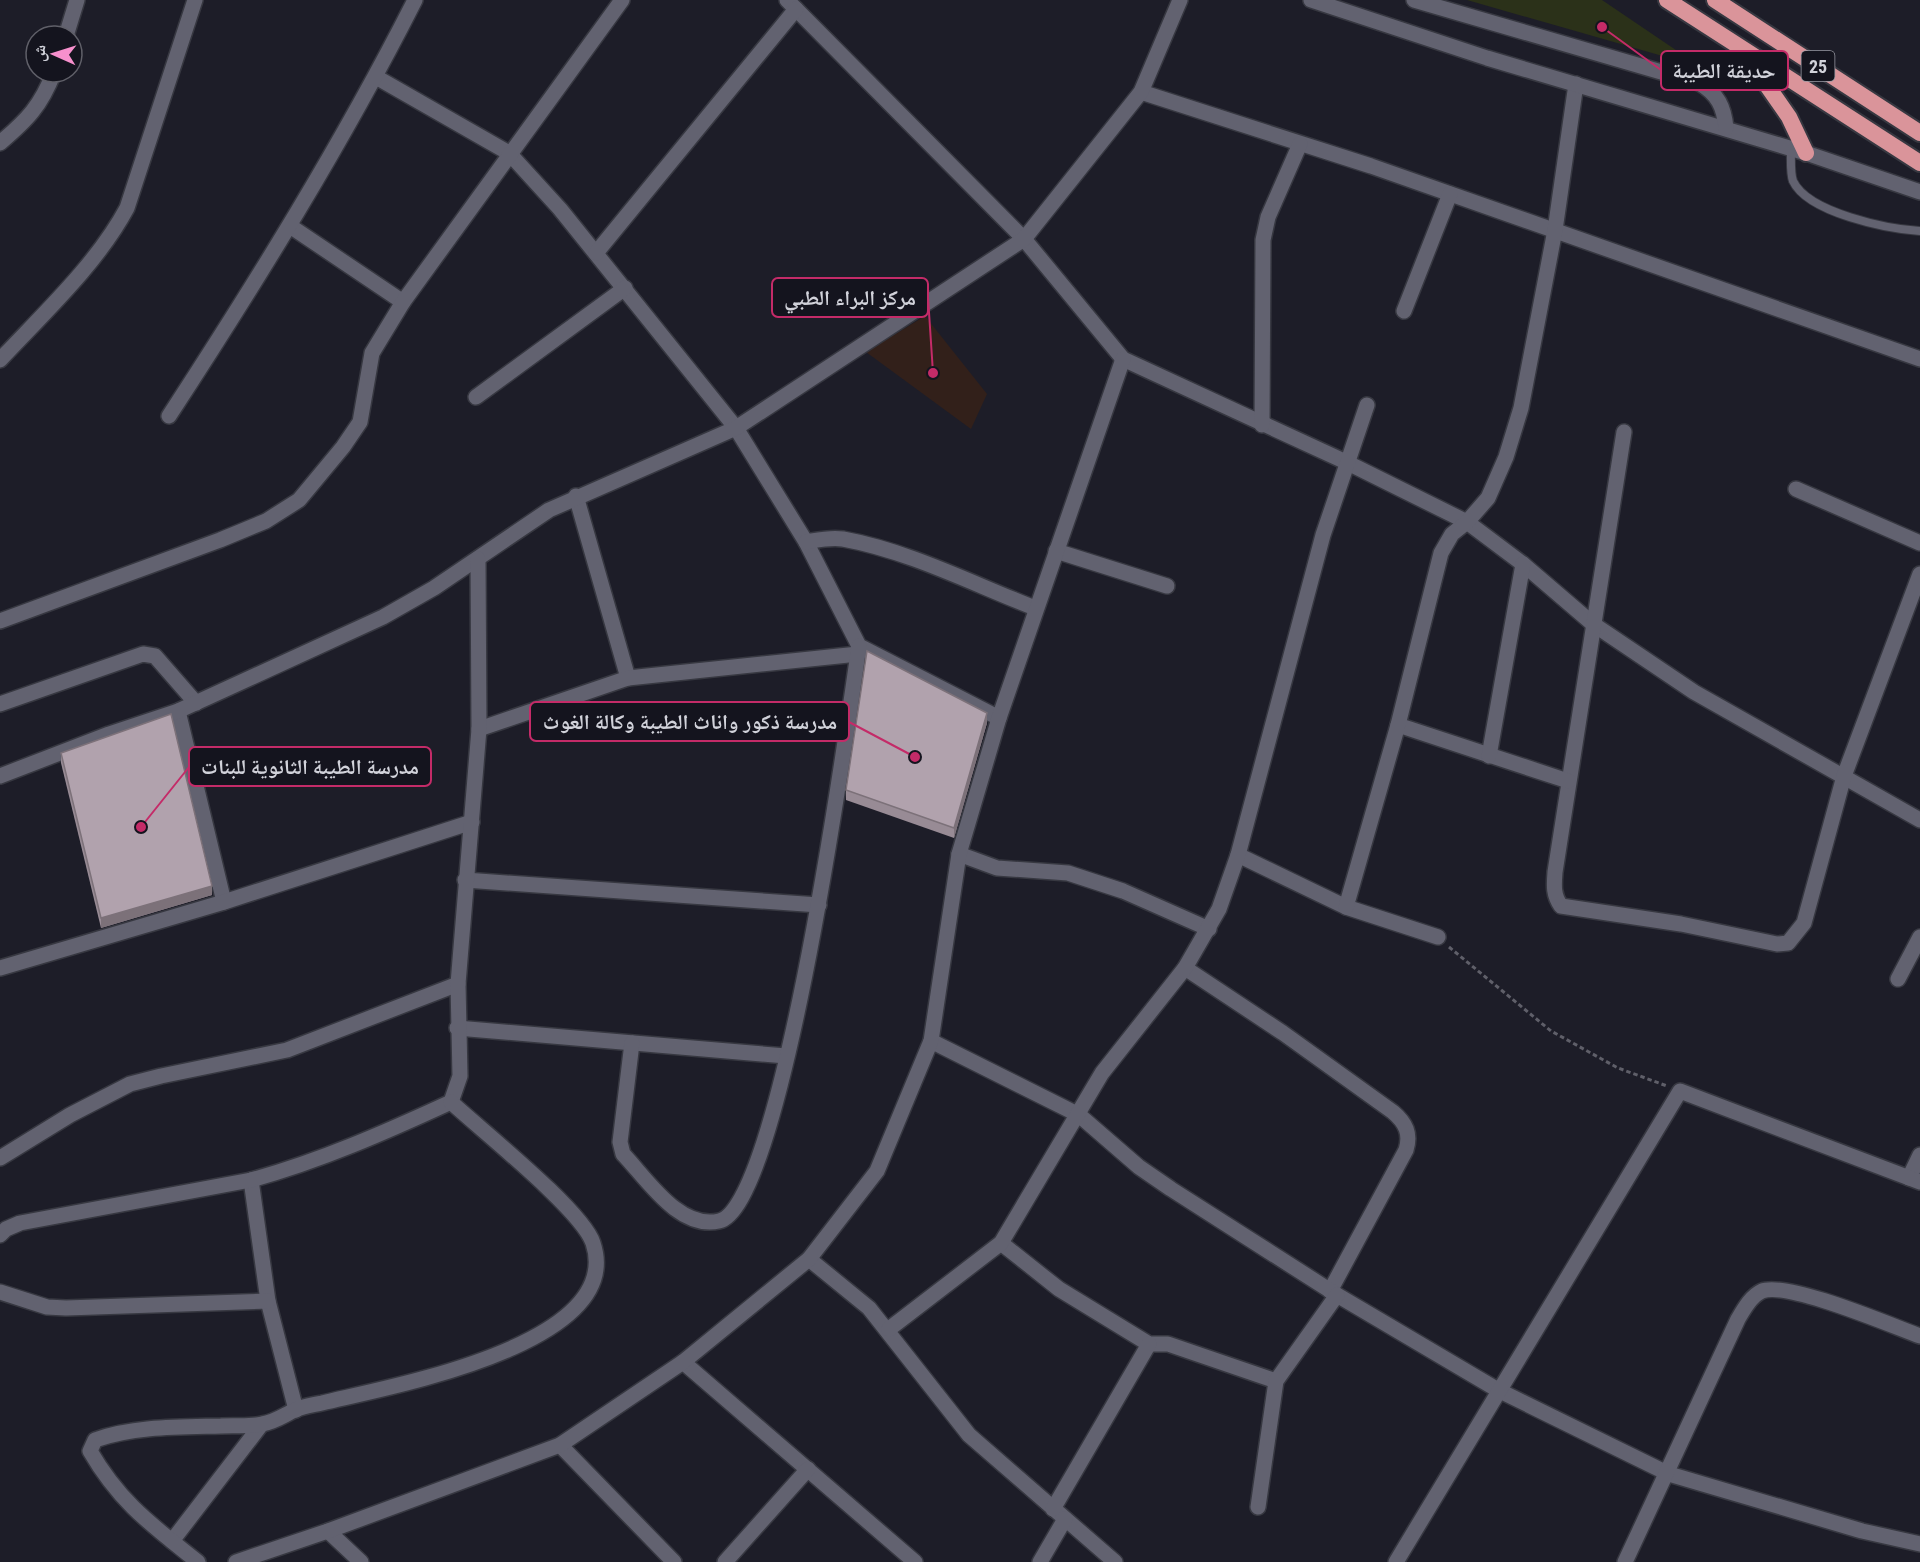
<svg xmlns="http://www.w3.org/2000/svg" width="1920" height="1562" viewBox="0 0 1920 1562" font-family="'Roboto Condensed','Noto Naskh Arabic',sans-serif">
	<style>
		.medical { fill: #32201a }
		.green { fill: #2b3119 }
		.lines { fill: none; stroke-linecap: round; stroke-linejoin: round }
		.service-casing { stroke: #373841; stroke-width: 10 }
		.minor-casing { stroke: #373841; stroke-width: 18 }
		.secondary-casing { stroke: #373841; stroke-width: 18 }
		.trunk-casing { stroke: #373841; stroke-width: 20 }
		.path { stroke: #5f5f69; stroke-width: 3; stroke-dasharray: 4.5 3; stroke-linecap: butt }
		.service { stroke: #626270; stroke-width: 8 }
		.minor { stroke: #626270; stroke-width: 15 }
		.secondary { stroke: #626270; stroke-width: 15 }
		.trunk { stroke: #da949a; stroke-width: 16 }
		.wall { fill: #988b95 }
		.shaded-wall { fill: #7c7179 }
		.building { fill: #b1a2ad; stroke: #7c7179; stroke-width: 1.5 }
		.labels { text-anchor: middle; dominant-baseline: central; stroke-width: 6; stroke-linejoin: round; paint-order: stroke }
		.shield { fill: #14141e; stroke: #9899a2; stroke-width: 1.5 }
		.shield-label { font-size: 18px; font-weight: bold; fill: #d1d2da }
		.leader { fill: none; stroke: #c42b68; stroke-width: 2 }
		.callout-dot { fill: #c42b68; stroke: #14141e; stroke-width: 2 }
		.callout { fill: #14141e; stroke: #c42b68; stroke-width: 2 }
		.callout-label { font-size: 21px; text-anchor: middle; font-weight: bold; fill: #d1d2da }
	</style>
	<rect width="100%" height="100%" fill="#1d1d28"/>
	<!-- medical -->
	<polygon class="medical" points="925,316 987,394 971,429 866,352"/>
	<!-- green -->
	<polygon class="green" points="1467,0 1602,0 1701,67"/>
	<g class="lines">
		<!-- service casing -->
		<g class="service-casing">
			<path id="service" d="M1791 148C1791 158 1790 173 1793 181 1808 213 1888 229 1920 231"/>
		</g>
		<!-- minor casing -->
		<g class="minor-casing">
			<g id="minor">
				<polyline points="787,0 1024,239 1123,359 1346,462 1467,522 1523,564 1593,624 1694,692 1920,820"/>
				<polyline points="66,36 77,0"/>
				<polyline points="376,77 509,153 560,209 736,428 806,542 859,646 999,718"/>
				<polyline points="1141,92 1371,166 1920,359"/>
				<path d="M0 143C27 120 41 106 54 72"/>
				<polyline points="290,226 403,302"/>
				<polyline points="596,253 796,9"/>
				<polyline points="1404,311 1450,194"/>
				<path d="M0 360C43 314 97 264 127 208L195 0"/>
				<polyline points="476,397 625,288"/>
				<path d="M169 416C257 281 342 144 415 0"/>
				<polyline points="1262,425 1263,240 1268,217 1300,144"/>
				<path d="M1624 432 1555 872C1554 885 1553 895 1561 906L1681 924 1777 944 1788 943 1804 923 1844 776 1920 574"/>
				<polyline points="1796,489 1920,543"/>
				<polyline points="576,496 628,678"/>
				<path d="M806 542C818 540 830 537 843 539 909 551 973 584 1035 608"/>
				<polyline points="1056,551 1167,586"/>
				<polyline points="0,621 220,540 266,521 299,500 343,447 360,422 372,353 403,302 622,0"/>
				<polyline points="0,704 143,654 155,656 196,703"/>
				<polyline points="178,711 224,902"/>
				<polyline points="1398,725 1568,781"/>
				<polyline points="479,729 628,678 858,654"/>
				<polyline points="1489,756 1523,564"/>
				<polyline points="0,776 109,734 178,711 383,617 434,588 549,510 736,428 1024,239 1141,92 1180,0"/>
				<polyline points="959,854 997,868 1068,873 1123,891 1209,929"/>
				<polyline points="1238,855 1346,907 1438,937"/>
				<polyline points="465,880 819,905"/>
				<polyline points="1346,907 1398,725 1441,553 1452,534 1467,522 1488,498 1506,457 1521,408 1555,230 1576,84"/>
				<polyline points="0,968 224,902 472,822"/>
				<path d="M1185 968 1283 1033 1393 1112C1406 1123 1411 1134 1406 1150L1330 1291"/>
				<polyline points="1898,979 1920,937"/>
				<polyline points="457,1028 786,1056"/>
				<polyline points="931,1041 1079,1115 1139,1167 1171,1189 1337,1295 1498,1390 1669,1474 1862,1531 1920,1544"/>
				<path d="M632 1043 620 1142 623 1154C647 1179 679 1230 719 1221 782 1207 848 722 859 646"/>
				<polyline points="0,1158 70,1115 130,1084 161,1076 287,1050 458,984"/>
				<polyline points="1909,1178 1920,1155"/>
				<polyline points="251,1180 268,1301 296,1410"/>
				<path d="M0 1235 6 1229 20 1223 251 1180C320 1161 386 1132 451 1102L460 1076 458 984 479 729 478 559"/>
				<polyline points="1001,1243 1059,1289 1149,1344 1168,1344 1276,1381"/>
				<polyline points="809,1259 869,1308 969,1435 1115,1562"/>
				<polyline points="0,1292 47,1307 66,1308 268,1301"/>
				<polyline points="889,1329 1001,1243 1102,1073 1185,968 1219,909 1238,855 1323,535 1367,405"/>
				<polyline points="683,1362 915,1562"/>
				<polyline points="560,1445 674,1562"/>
				<polyline points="1258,1507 1276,1381 1337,1295"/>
				<polyline points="1053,1509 1149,1344"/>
				<polyline points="328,1531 361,1562"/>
				<polyline points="172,1541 261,1425"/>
				<path d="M198 1562C153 1526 120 1503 90 1451L95 1440C134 1426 181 1427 221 1426 235 1425 249 1427 262 1424 275 1422 284 1415 295 1410 303 1406 313 1405 322 1403 387 1387 627 1345 593 1243 582 1210 481 1130 451 1102"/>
				<polyline points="236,1562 328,1531 560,1445 683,1362 809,1259 877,1171 931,1041 959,854 999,718 1123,359"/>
				<polyline points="725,1562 808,1469"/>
				<polyline points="1040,1562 1065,1519"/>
				<polyline points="1396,1562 1680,1091 1920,1182"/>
				<path d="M1625 1562 1738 1319C1744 1309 1751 1296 1762 1291 1787 1281 1890 1325 1920 1336"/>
			</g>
		</g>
		<!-- secondary casing -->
		<g class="secondary-casing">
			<g id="secondary">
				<polyline points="1311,0 1487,58 1806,153 1920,192"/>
				<path d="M1414 0 1699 83C1718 94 1724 107 1726 128"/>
			</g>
		</g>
		<!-- trunk casing -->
		<g class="trunk-casing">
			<g id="trunk">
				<polyline points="1667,0 1920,163"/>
				<polyline points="1715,0 1920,133"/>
				<polyline points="1745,54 1789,117 1806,153"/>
			</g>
		</g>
		<!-- path -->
		<polyline class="path" points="1449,947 1551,1031 1618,1068 1667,1086"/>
		<!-- service -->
		<use href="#service" class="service"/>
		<!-- minor -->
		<use href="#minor" class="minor"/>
		<!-- secondary -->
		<use href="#secondary" class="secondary"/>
		<!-- trunk -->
		<use href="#trunk" class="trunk"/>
	</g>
	<!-- wall -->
	<g class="wall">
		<polygon points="987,723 954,838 846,800 846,790"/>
		<polygon points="61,753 212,895 101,928 61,763"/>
	</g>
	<!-- shaded-wall -->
	<g class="shaded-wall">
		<polygon points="987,713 987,723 954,838 954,828"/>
		<polygon points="212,886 212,895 101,928 101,918"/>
	</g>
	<!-- building -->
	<g class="building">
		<polygon points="867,651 987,713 954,828 846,790"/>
		<polygon points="171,714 212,886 101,918 61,753"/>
	</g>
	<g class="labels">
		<!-- shield labels -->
		<rect class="shield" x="1801.5" y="51" width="33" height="30" rx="4.5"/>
		<g class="shield-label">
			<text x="1818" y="66">25</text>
		</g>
	</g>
	<!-- callouts -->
	<path class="leader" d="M1602 27L1661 70M933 373L928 297M915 757L849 722M141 827L189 767"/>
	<g class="callout-dot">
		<circle cx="1602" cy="27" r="6"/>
		<circle cx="933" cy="373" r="6"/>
		<circle cx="915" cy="757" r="6"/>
		<circle cx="141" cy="827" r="6"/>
	</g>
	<g class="callout">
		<rect x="1661" y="51" width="127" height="39" rx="6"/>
		<rect x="772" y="278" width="156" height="39" rx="6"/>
		<rect x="530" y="702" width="319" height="39" rx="6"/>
		<rect x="189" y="747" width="242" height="39" rx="6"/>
	</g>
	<g class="callout-label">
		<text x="1724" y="78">حديقة الطيبة</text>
		<text x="850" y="305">مركز البراء الطبي</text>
		<text x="690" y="729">مدرسة ذكور واناث الطيبة وكالة الغوث</text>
		<text x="310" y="774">مدرسة الطيبة الثانوية للبنات</text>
	</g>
	<!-- north arrow -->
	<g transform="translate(54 54) rotate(273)"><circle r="28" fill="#14141e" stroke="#606069" stroke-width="1.5"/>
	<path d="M0-4.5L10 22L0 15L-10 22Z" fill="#f790cd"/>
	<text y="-9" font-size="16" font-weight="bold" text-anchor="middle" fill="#d1d2da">ش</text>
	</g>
</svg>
